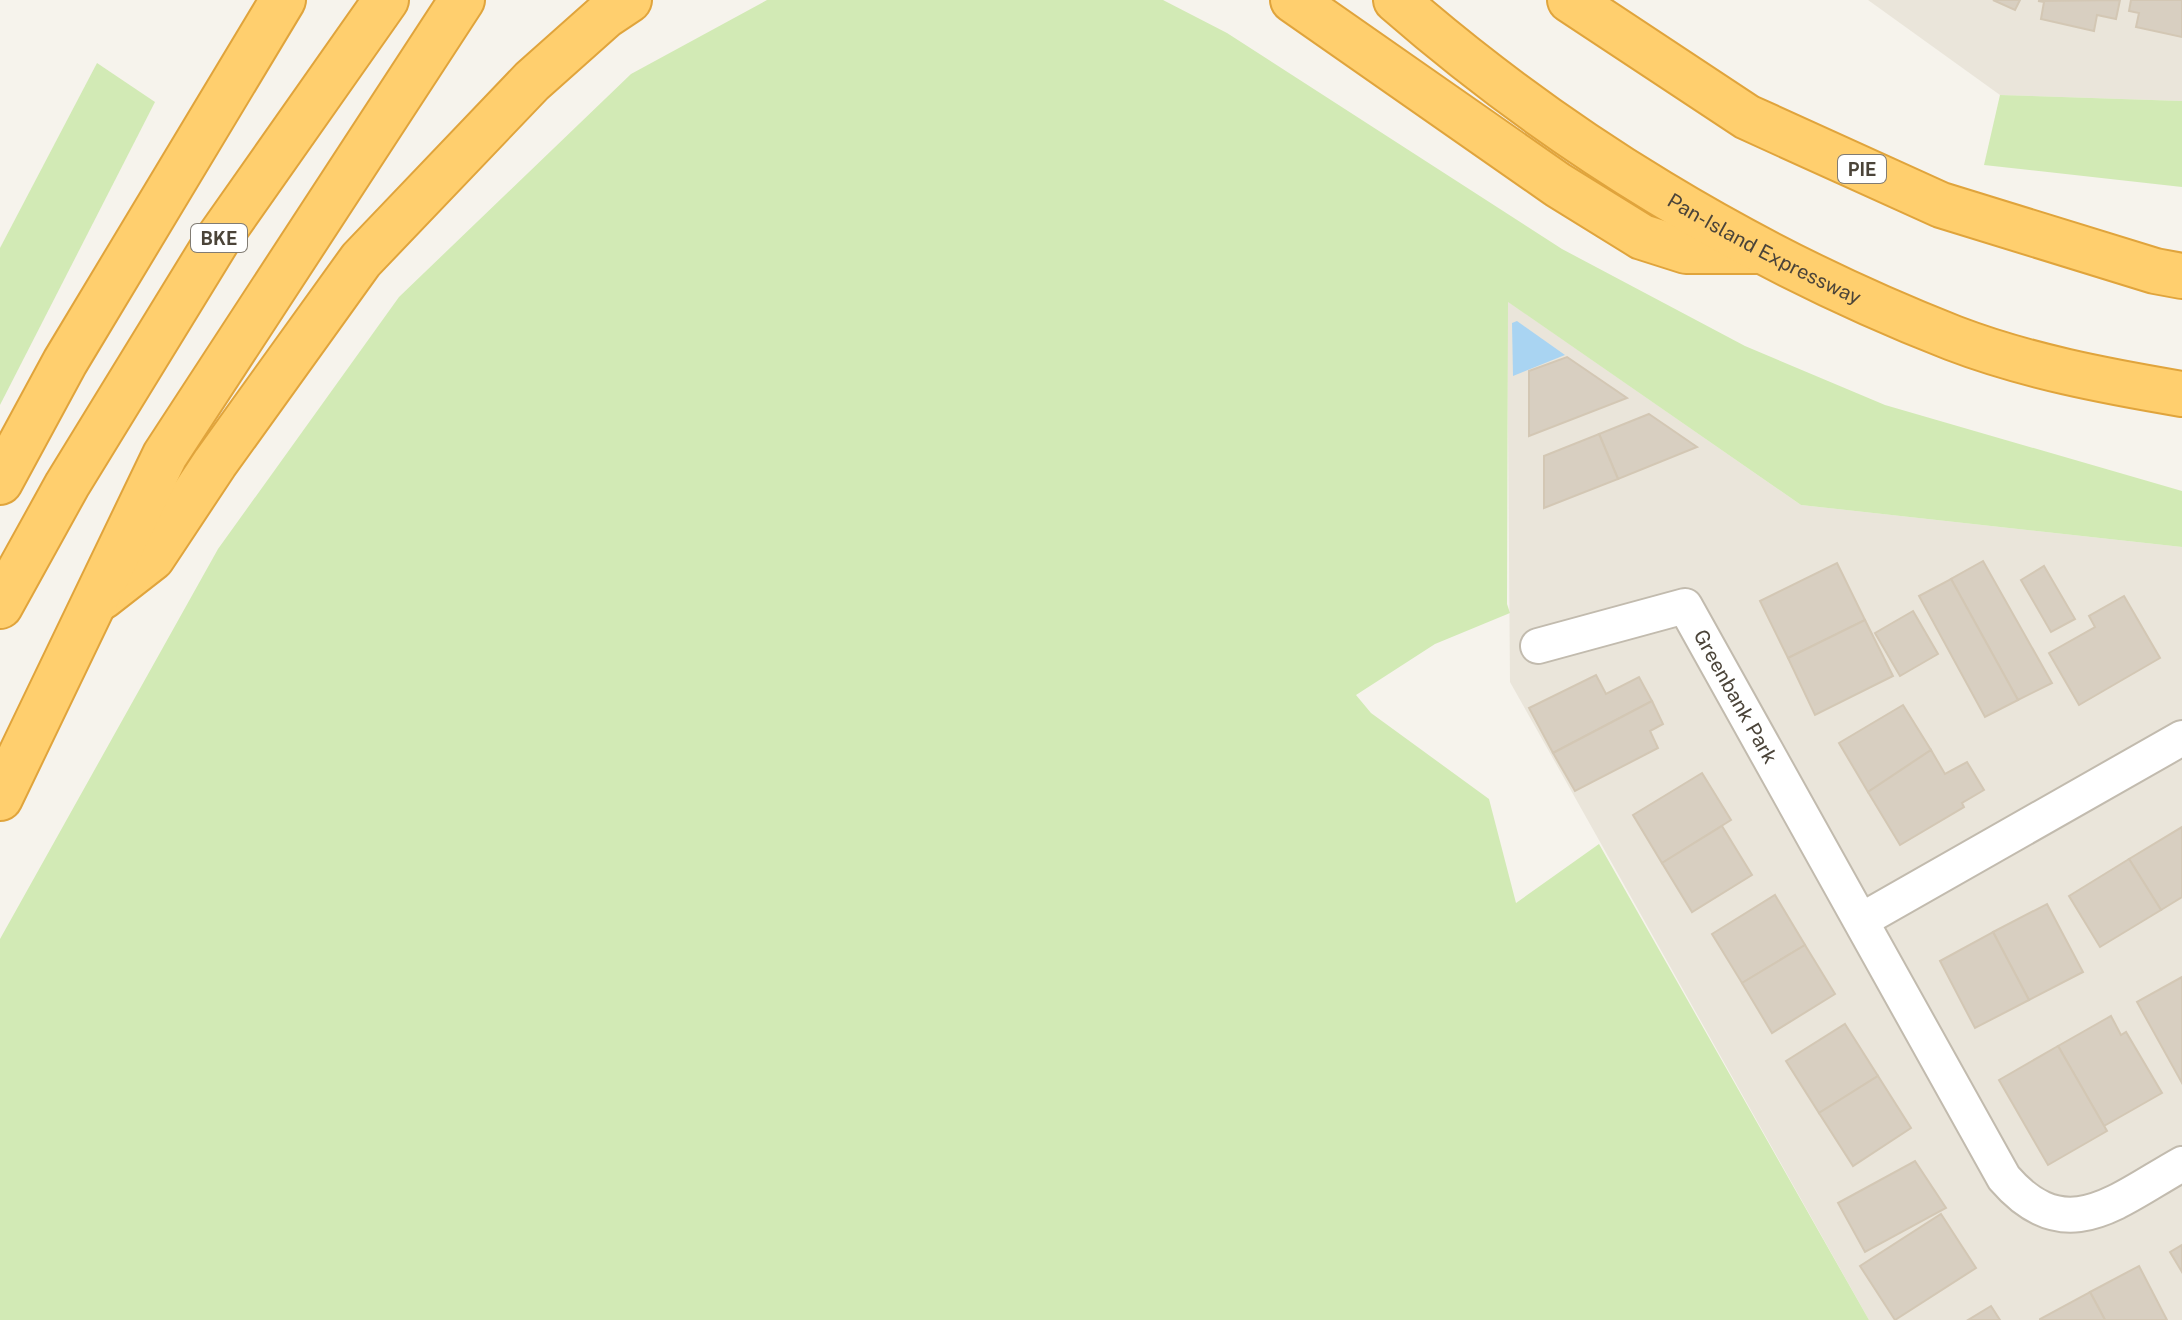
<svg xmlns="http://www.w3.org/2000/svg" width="2182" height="1320" viewBox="0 0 2182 1320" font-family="'Public Sans',sans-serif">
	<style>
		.residential { fill: #eae5da }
		.green { fill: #d2eab5 }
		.water { fill: #a9d4f2 }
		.building { fill: #d8cfc1; stroke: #d3c7b4; stroke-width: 2 }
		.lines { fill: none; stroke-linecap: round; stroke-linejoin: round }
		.street-casing { stroke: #c2bbae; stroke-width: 38 }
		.highway-casing { stroke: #e0a43c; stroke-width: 48 }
		.street { stroke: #fff; stroke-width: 34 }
		.highway { stroke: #ffcf6e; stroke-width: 44 }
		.labels { text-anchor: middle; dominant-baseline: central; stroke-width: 7; stroke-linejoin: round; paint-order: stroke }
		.shield { fill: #fff; stroke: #817c74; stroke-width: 2 }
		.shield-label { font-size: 18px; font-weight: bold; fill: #4b4439 }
		.street-label { font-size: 20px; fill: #4b4439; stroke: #fff }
	</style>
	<rect width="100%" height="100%" fill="#f6f3ec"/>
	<!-- residential -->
	<g class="residential">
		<polygon points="1868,0 2182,0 2182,101 2000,95"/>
		<polygon points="1507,301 1801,505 2182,547 2182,1320 1869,1320 1510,682"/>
	</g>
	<!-- green -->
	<g class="green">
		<polygon points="767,0 1163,0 1227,33 1562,249 1745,346 1885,405 2182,491 2182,547 1801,505 1508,302 1507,604 1510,613 1435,644 1356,695 1371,713 1489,799 1516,903 1599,844 1869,1320 0,1320 0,939 218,549 399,297 631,74"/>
		<polygon points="97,63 155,102 0,405 0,248"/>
		<polygon points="2000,95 2182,101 2182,187 1984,165"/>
	</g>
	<!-- water -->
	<polygon class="water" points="1517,321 1565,355 1513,376 1512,323"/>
	<!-- building -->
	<g class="building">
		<polygon points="1993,0 2020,0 2015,10"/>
		<polygon points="2120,0 2116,19 2097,15 2094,31 2041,19 2044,2 2038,1"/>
		<polygon points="2131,0 2182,0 2182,37 2136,27 2139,13 2129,11"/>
		<polygon points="1567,357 1627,398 1529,436 1529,371"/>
		<polygon points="1649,414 1697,447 1618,479 1599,434"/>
		<polygon points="1599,434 1618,479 1544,508 1544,456"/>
		<polygon points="1983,561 2052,683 2018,700 1951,579"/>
		<polygon points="1837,563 1865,620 1788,658 1760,601"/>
		<polygon points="2044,566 2075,619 2051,632 2021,580"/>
		<polygon points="1951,579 2018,700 1985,717 1919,596"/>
		<polygon points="2124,596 2160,658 2079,705 2049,653 2095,627 2089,616"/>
		<polygon points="1913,611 1938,654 1900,676 1875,633"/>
		<polygon points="1865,620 1893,676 1815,715 1788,658"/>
		<polygon points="1596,675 1606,694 1639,677 1652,701 1553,753 1529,708"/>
		<polygon points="1652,701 1663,724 1650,731 1658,748 1575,791 1553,753"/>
		<polygon points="1903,705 1931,750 1868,792 1839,743"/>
		<polygon points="1931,750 1945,774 1967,762 1984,790 1962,803 1964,807 1900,845 1868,792"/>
		<polygon points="1702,773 1731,820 1662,863 1633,815"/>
		<polygon points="1722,826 1752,875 1692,912 1662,863"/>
		<polygon points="2182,827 2182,897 2161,910 2129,859"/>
		<polygon points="2129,859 2161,910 2100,947 2069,896"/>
		<polygon points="1775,895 1805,945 1742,983 1712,934"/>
		<polygon points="2047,904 2083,972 2029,1000 1993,932"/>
		<polygon points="1993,932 2029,1000 1975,1028 1940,961"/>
		<polygon points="1805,945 1835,994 1772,1033 1742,983"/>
		<polygon points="2182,977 2182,1083 2137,1002"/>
		<polygon points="2111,1016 2121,1035 2126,1032 2162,1093 2104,1126 2058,1046"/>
		<polygon points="1845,1024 1878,1076 1819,1113 1786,1061"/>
		<polygon points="2058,1046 2107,1131 2048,1165 1999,1080"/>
		<polygon points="1878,1076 1911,1128 1853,1166 1819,1113"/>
		<polygon points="1915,1161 1946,1208 1865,1252 1838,1203"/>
		<polygon points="1941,1214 1976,1268 1895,1320 1860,1266"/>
		<polygon points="2182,1245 2182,1272 2170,1252"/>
		<polygon points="2139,1266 2167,1320 2105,1320 2090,1292"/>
		<polygon points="2090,1292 2105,1320 2040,1320 2040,1319"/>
		<polygon points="1991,1306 2000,1320 1968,1320"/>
	</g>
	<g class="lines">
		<!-- street casing -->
		<g class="street-casing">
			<g id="street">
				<path id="s1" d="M1538 646 1685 606 2004 1178C2066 1250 2117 1200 2182 1164"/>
				<polyline points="1862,920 2182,738"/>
			</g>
		</g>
		<!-- highway casing -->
		<g class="highway-casing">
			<g id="highway">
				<polyline points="1293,0 1558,185 1642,237 1686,251 1756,251"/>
				<path id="s2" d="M1396 0C1560 143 1749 258 1953 338 2026 366 2105 381 2182 394"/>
				<polyline points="1570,0 1747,117 1941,205 2155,271 2182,276"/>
				<polyline points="0,482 65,362 283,0"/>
				<polyline points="102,597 152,558 215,463 361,260 532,81 605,16 629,0"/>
				<polyline points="0,606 67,485 218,239 386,0"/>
				<polyline points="0,798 165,455 462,0"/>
			</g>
		</g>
		<!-- street -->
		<use href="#street" class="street"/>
		<!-- highway -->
		<use href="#highway" class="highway"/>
	</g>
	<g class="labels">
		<!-- shield labels -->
		<g class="shield">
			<rect x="1838" y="155" width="48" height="28" rx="6"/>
			<rect x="191" y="224" width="56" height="28" rx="6"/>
		</g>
		<g class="shield-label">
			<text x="1862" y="169">PIE</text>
			<text x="219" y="238">BKE</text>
		</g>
		<!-- street labels -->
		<g class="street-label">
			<text stroke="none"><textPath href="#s2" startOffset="446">Pan-Island Expressway</textPath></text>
			<text stroke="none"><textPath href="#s1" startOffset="256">Greenbank Park</textPath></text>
		</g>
	</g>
</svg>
